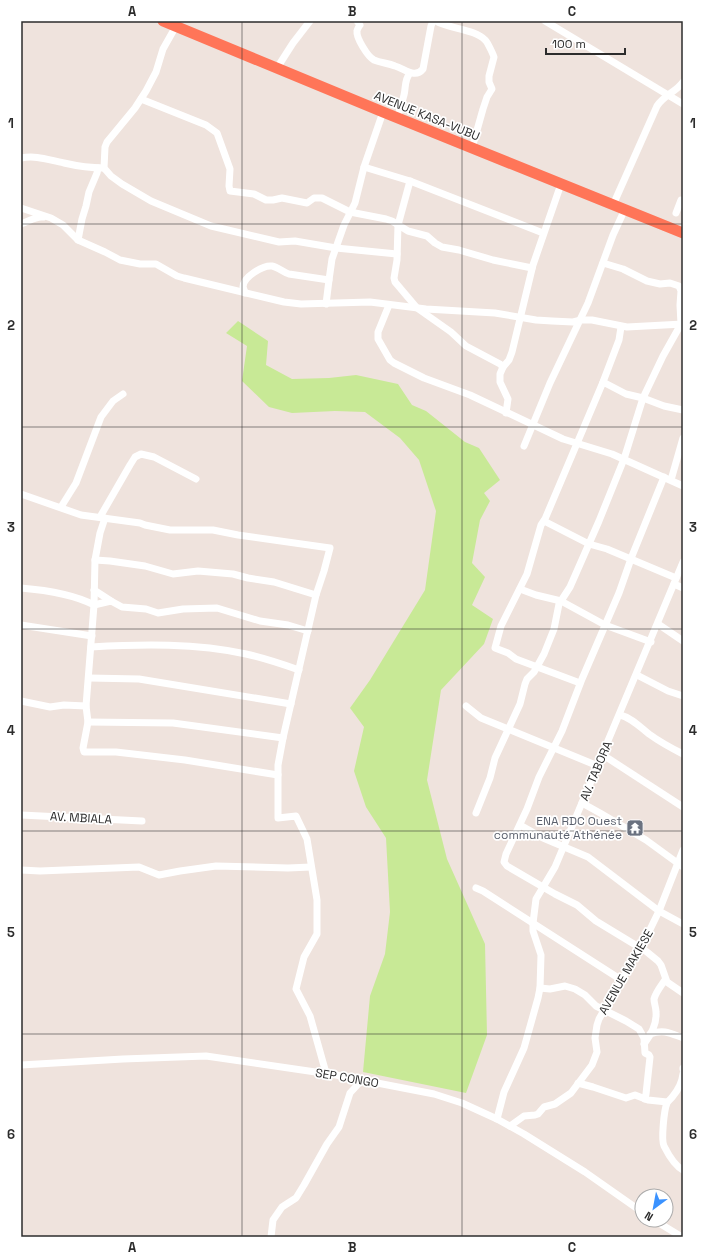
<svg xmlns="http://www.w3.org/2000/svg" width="704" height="1258" viewBox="0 0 704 1258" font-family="'Space Grotesk',sans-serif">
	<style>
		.green { fill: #c8e996 }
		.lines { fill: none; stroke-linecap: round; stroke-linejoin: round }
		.minor { stroke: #fff; stroke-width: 7 }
		.highway { stroke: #ff7558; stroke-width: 11 }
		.grid { fill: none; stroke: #2c2c2c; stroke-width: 1; stroke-opacity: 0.55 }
		.labels { text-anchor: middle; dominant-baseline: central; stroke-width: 3.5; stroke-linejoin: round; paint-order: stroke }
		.street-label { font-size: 12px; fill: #2c2c2c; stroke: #fff }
		.worship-label { font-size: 12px; fill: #5b616d; stroke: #fff; text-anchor: end }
		.neatline { fill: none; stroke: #2c2c2c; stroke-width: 1.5 }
		.grid-label { font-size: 13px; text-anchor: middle; font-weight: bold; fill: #2c2c2c }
	</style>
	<rect width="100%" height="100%" fill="#efe3dd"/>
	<!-- green -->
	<polygon class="green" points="238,321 268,341 266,365 292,379 329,378 356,375 398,384 412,405 426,411 465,442 479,448 500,480 484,493 490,501 480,520 472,563 485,577 472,605 493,619 484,644 441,690 427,780 447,859 485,944 487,1035 466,1093 363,1072 370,996 385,954 390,912 386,838 366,807 354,771 364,727 350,708 370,680 425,590 436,511 419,460 400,438 365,412 335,411 292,413 269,407 242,381 247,346 226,333"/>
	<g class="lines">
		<!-- minor -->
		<g class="minor">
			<path d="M357 21 360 25C359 26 357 30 357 31 356 38 368 57 374 60 381 63 388 63 395 66 405 69 415 79 423 69L431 26 433 21"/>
			<path d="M436 21C449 29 475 29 485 40 487 41 493 54 494 57L489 76V82L492 89 487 97 483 109 472 148"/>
			<polyline points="545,21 683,104"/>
			<polyline points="176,26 163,49 156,72 146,91 135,108 107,142 105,147 104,168 111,176 122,184 151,201 211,226 279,242 295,241 336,248 397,254"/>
			<polyline points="277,68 293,43 310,21"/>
			<polyline points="141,99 206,125 217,133 230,169 229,186 230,191 254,194 266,200 273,200 282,198 307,203 314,198 322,198 350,212 386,219 392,221 408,231 427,236 435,243 442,247 459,250 493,260 532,268"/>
			<path d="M397 118C400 110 402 103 404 95 406 88 404 80 410 73"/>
			<path d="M21 158C37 155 48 160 64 163 77 166 91 168 104 168"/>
			<polyline points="364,167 410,181 543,233"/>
			<polyline points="410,181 398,225 397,260 394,278 395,282 417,308 451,332 466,346 500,364 503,367"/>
			<path d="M613 205 657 106C664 95 676 92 683 82"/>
			<polyline points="21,208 51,218 63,225 78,240 105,252 120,260 140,264 156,264 177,276 184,278 284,302 301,304 370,302 426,309 495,313 536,320 552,321 573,322 581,320 592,320 627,327 683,324"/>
			<polyline points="676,213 681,200 683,201"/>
			<path d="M21 224C28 222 35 216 43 217"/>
			<polyline points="78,240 82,219 86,206 89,192 97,173 98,168"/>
			<path d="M245 293C245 292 243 287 243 287 243 277 263 265 272 266 278 267 284 273 289 274L329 280"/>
			<polyline points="326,304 329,280 332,259 344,225 355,203 364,167 383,112"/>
			<polyline points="389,305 378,332 378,339 390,360 394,363 424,378 470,395 563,439 612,454 683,486"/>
			<polyline points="603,382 626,394 643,398 664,406 683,410"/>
			<polyline points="506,413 508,399 500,382 500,374 503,367 509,360 512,352 533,265 561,184"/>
			<polyline points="524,446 550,383 588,303 613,235 625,209"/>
			<polyline points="664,477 632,556 619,593 582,679 562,731 539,777 527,809 506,854 504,862 507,866 555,894 577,905 596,921 647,952 658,961 661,965 667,982 683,993"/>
			<polyline points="671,480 683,438"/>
			<polyline points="21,494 81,515 140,523 145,525 170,530 213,530 238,535 330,548 324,571 316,595 283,738 278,765 278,818 296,816 307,839 317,900 317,934 304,957 296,989 310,1016 326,1073"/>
			<polyline points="61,507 76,483 101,417 113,401 123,394"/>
			<polyline points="100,517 130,465 135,457 141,454 154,457 196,479"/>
			<polyline points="105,518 100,533 95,560 94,605 86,706 88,722 83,748 84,752 116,752 185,760 278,775"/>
			<polyline points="544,521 589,544 607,549 676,578"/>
			<polyline points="95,560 110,561 145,566 173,574 198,571 233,574 248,578 274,582 316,595"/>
			<polyline points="674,584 683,588"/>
			<path d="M21 588C45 590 73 594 94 605L111 601 122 607 146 609 158 613 183 609 217 608 260 621 288 625 308 631"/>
			<polyline points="520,589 536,595 561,601 605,625 651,642"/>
			<polyline points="94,590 111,601"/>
			<polyline points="658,624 683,641"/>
			<polyline points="21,625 92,636"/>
			<path d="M91 647C142 644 196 643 246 654 264 658 282 664 299 670"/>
			<polyline points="637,675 668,691 683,696"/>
			<polyline points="89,678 139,679 291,704"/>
			<polyline points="580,683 516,659 508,653 495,648 501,626 527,574 541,525 545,519 603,382 619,340 621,327"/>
			<polyline points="21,701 50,707 64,705 86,706"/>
			<polyline points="466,706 481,718 598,766"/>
			<path d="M620 715C632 718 640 727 649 734 660 742 671 748 683 754"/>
			<polyline points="88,722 173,723 283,738"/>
			<polyline points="603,755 683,807"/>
			<polyline points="582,803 600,813 646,840 683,867"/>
			<polyline points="476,813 490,778 495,758 520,704 525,684 527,679 534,672 544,654 554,629 559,604 570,587 599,521 624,459 643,398 663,356 681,324 680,305 681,291 679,286 670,283 660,284 647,281 623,269 603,263"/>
			<polyline points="21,815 142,821"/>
			<polyline points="520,825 543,838 588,857 659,911 683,924"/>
			<polyline points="21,870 40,871 139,867 159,875 180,871 216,866 288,868 311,867"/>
			<polyline points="476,888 483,891 623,981"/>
			<polyline points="540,988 550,989 565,986 575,989 585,995 596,1006 626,1021 639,1029 644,1038 645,1053 649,1055 650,1057 646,1094 645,1099"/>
			<path d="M650 1034C664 1029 670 1033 683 1038"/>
			<path d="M644 1044C651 1035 657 1024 656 1012 656 1007 654 1004 654 999 656 992 661 986 665 980"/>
			<polyline points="21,1065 123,1059 206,1056 336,1075 434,1094 462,1103 497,1119 524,1134 585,1172 642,1212"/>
			<polyline points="683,1068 683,1069"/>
			<path d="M683 1074C682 1082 678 1090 673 1096 671 1099 668 1101 667 1103 664 1110 661 1140 664 1146 668 1154 675 1166 683 1170"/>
			<polyline points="578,1083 593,1087 626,1098 635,1095 648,1100 667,1102"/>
			<polyline points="497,1119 504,1092 524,1048 538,998 540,988 541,955 533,931 533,923 536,899 555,867 683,562"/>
			<polyline points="510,1126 524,1116 535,1115 538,1114 544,1107 555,1104 571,1093 592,1065 597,1052 595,1038 597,1025 599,1019 620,982 641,948 659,911 683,850"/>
			<polyline points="654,1220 682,1237"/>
			<polyline points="271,1237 273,1220 282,1207 296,1198 304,1185 327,1144 339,1127 350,1093 362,1080"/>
		</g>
		<!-- highway -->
		<polyline class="highway" points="163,21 383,112 683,233"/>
	</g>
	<!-- grid -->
	<path class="grid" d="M242 21V1237M462 21V1237M21 224H683M21 427H683M21 629H683M21 831H683M21 1034H683"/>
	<!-- icons -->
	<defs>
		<g id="temple-square" transform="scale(0.9)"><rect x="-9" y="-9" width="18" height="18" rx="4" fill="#6b7280" stroke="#fff"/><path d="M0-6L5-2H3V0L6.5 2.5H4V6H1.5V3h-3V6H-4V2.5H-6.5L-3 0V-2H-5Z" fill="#fff"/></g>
	</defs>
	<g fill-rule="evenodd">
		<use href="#temple-square" x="635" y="828"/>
	</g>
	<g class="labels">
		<!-- street labels -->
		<g class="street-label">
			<text transform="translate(427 116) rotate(22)">AVENUE KASA-VUBU</text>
			<text transform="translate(596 771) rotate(-67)">AV. TABORA</text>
			<text transform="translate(81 818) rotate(3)">AV. MBIALA</text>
			<text transform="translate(626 972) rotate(-60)">AVENUE MAKIESE</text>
			<text transform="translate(347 1078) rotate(10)">SEP CONGO</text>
		</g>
		<!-- worship labels -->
		<g class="worship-label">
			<text x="622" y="821">ENA RDC Ouest<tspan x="622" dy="14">communauté Athénée</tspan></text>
		</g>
	</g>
	<!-- border -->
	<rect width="704" height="1258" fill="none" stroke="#ffffff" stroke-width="44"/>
	<!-- north arrow -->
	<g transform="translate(654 1208) rotate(212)"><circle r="19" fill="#ffffff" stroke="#ababab"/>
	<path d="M0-3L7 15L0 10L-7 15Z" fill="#3a92ff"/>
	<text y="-6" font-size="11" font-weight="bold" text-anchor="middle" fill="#2c2c2c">N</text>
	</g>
	<!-- scale -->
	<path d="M546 48v6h79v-6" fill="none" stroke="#2c2c2c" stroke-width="2"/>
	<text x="552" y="48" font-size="12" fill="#2c2c2c" stroke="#ffffff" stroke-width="3" paint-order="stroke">100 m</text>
	<rect x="22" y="22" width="660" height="1214" class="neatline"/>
	<g class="grid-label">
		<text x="132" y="16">A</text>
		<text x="352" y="16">B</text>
		<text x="572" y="16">C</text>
		<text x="11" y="128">1</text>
		<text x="693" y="128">1</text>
		<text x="11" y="330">2</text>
		<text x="693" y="330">2</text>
		<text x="11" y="532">3</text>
		<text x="693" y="532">3</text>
		<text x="11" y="735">4</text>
		<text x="693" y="735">4</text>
		<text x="11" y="937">5</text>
		<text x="693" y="937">5</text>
		<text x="11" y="1139">6</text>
		<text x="693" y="1139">6</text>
		<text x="132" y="1252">A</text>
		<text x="352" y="1252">B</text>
		<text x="572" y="1252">C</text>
	</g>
</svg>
